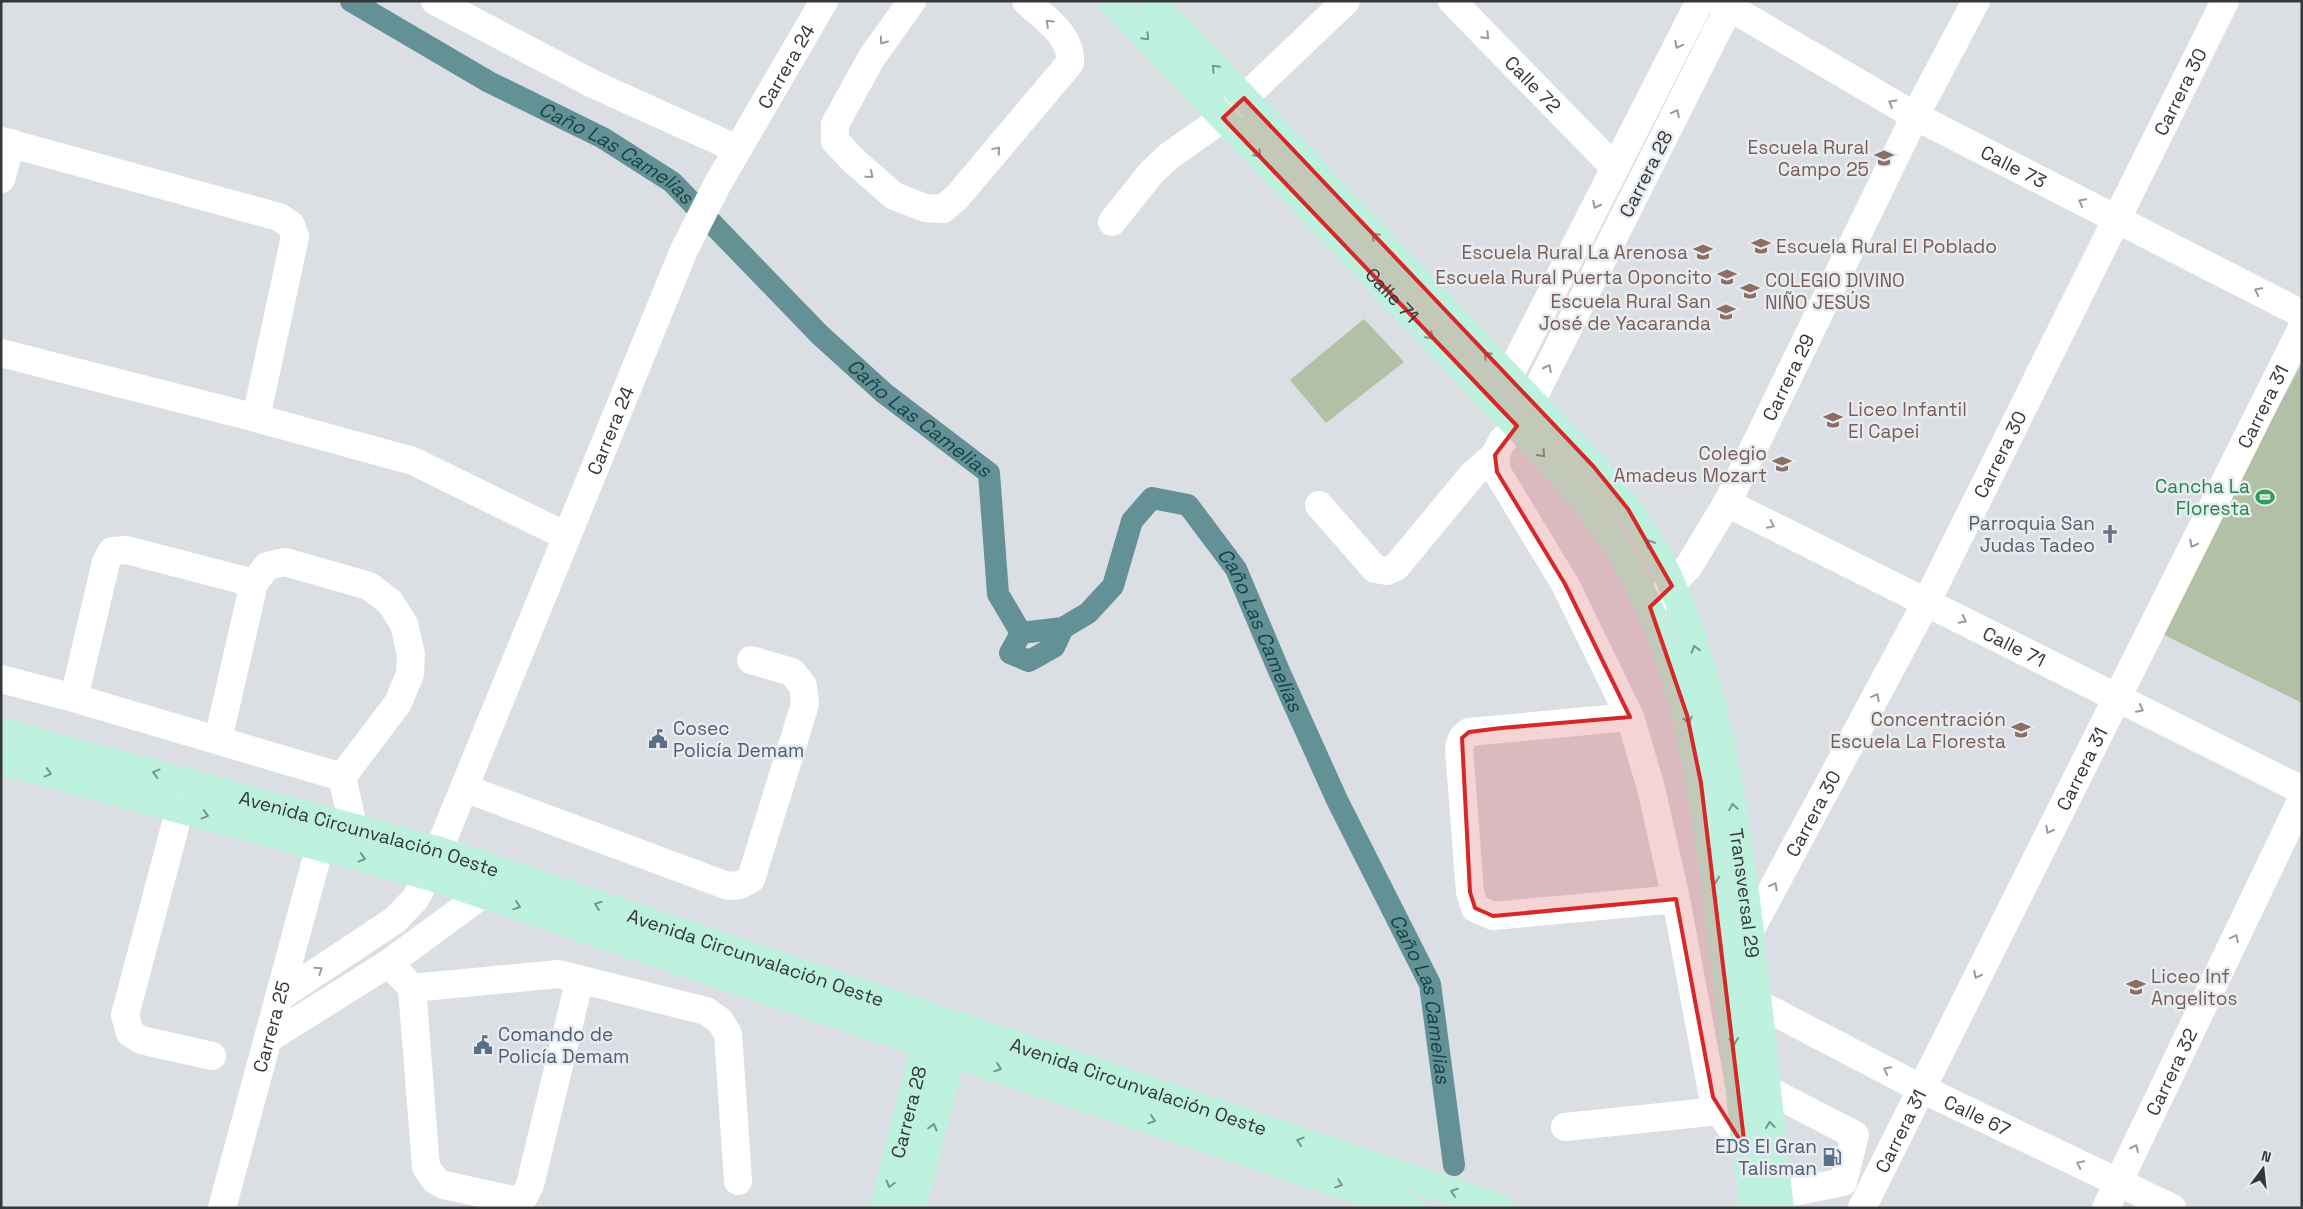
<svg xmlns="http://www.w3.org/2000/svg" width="2303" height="1209" viewBox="0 0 2303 1209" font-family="'Space Grotesk',sans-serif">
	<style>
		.green { fill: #b2c0a6 }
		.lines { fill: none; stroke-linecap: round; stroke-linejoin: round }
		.canal { stroke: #649196; stroke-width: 22 }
		.minor { stroke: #fff; stroke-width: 28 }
		.major { stroke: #bff2de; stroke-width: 28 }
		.oneway { stroke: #9a9b9c }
		.oneway2 { stroke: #7a948c }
		.marked { fill: #d62828; fill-opacity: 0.2; stroke: #d62828; stroke-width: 4; stroke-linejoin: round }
		.labels { text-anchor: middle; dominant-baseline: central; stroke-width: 5; stroke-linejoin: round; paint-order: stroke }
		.street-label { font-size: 19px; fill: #353739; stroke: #e8ecf1 }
		.education-label { font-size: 19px; fill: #785e54; stroke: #e8ecf1; text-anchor: end }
		.leisure-label { font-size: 19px; fill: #27864d; stroke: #e8ecf1; text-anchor: end }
		.worship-label { font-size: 19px; fill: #5b616d; stroke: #e8ecf1; text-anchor: end }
		.service-label { font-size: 19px; fill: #4e5e75; stroke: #e8ecf1; text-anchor: start }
		.water-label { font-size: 20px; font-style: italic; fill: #174347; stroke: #e8ecf1 }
	</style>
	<rect width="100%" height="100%" fill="#dbdfe4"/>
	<!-- green -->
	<g class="green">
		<polygon points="1364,319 1404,362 1326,423 1290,380"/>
		<polygon points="2302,363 2302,703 2156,631"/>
	</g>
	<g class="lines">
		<!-- canal -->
		<g class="canal">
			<path id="s1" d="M351 1 489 82 603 138 672 182 820 335 884 393 989 473 998 594 1021 633 1063 628 1088 613 1113 586 1132 521 1152 498 1188 505 1236 569 1279 671 1337 800 1430 984 1454 1165"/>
			<polyline points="1021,633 1010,653 1029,661 1054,647 1063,628"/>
		</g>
		<!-- minor -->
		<g class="minor">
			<polyline points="435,1 593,84 737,149"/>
			<path d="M912 1 872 57 835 124V141L854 161 894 196 925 208 943 209 957 197 1070 63C1072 35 1046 20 1026 1"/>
			<path id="s2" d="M1452 1 1615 168"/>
			<path id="s3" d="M1719 1 1915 116 2302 314"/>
			<polyline points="1732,1 1532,400 1517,426 1502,441 1495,455 1497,472 1565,584 1630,717 1651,788 1676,899 1713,1097 1719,1111 1745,1148"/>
			<polyline points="1,141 279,217 291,225 295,237 256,418"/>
			<polyline points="1,179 11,143"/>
			<polyline points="1112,222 1151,173 1169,156 1223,118 1346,1"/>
			<polyline points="1,353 256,418 413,461 566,536"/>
			<polyline points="1499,396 1700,1"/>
			<path id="s4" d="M1727 503 2302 790"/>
			<polyline points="1319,505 1375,569 1387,571 1396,567 1473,474 1495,455"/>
			<path id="s5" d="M1650 607 1689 566 1727 503 1915 116 1976 1"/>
			<polyline points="1,679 74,698 342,777"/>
			<polyline points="74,698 106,562 112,551 126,550 254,583"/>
			<polyline points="1630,717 1469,732 1462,738 1459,748 1470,892 1475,908 1493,916 1676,899"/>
			<polyline points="218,740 254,583 267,566 285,562 369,586 390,602 404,624 411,654 410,674 398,703 342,777 353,826"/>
			<polyline points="464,788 728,886 740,885 751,879 805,704 803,686 792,672 751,660"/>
			<polyline points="180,808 125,1015 130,1033 141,1040 212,1056"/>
			<path id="s6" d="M1751 929 1927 601 2225 1"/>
			<polyline points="389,963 412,988 559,974 706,1011 720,1021 728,1034 738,1181"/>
			<polyline points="412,988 426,1167 435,1180 444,1185 518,1201 525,1195 530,1185 577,991 573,978"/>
			<path id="s7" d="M279 997 395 920 415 899 428 876 684 250 717 185 824 1"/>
			<path id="s8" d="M1759 1004 1920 1088 2172 1208"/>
			<polyline points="268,1039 389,963 483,894"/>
			<polyline points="1565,1127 1719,1111"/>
			<polyline points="1756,1198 1778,1195 1843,1182 1855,1135 1766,1089"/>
			<path id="s9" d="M222 1208 320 846"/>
			<path id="s10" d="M1862 1208 2302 328"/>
			<path id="s11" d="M2106 1208 2302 799"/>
		</g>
		<!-- major -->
		<g class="major">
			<path id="s12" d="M1112 1 1517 426C1557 470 1601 514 1629 567 1685 669 1700 772 1715 886 1730 993 1740 1101 1753 1208"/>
			<path id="s13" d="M1152 1 1594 467C1615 492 1636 517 1652 545 1701 632 1723 742 1738 840 1756 962 1765 1085 1780 1208"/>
			<path id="s14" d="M1 732 440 851 1500 1208"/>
			<polyline points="1,761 428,876 1410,1208"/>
			<path id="s15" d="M884 1208 930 1026"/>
			<polyline points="912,1208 956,1035"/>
		</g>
	</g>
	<!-- one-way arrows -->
	<defs><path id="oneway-chevron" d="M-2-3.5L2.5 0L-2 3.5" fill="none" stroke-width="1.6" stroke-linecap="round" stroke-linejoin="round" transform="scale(1.25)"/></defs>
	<g class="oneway">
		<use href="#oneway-chevron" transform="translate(1049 23) rotate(-137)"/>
		<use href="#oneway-chevron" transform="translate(1486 36) rotate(46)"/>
		<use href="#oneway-chevron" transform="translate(883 41) rotate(125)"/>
		<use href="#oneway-chevron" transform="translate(1678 45) rotate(117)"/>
		<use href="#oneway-chevron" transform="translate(1892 103) rotate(-150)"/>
		<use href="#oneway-chevron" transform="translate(1676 113) rotate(-63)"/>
		<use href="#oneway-chevron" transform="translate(997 150) rotate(-50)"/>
		<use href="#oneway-chevron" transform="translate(870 175) rotate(41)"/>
		<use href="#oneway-chevron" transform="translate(2082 202) rotate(-153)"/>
		<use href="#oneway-chevron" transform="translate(1596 205) rotate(117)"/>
		<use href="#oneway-chevron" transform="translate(2258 291) rotate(-153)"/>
		<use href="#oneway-chevron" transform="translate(1548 368) rotate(-63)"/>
		<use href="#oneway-chevron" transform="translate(1771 525) rotate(26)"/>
		<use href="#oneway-chevron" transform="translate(2193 544) rotate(117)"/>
		<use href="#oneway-chevron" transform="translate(1963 620) rotate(27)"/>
		<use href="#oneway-chevron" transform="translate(1876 697) rotate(-62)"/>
		<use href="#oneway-chevron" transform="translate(2140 709) rotate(27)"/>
		<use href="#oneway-chevron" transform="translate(2049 830) rotate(117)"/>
		<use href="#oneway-chevron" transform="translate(1774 886) rotate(-62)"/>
		<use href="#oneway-chevron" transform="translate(2235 938) rotate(-64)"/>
		<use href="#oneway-chevron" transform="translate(319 970) rotate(-34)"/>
		<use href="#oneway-chevron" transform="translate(1977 975) rotate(117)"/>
		<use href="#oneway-chevron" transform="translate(1887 1070) rotate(-153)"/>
		<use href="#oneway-chevron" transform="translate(2135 1148) rotate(-64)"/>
		<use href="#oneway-chevron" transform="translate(2080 1164) rotate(-154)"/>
	</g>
	<g class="oneway2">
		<use href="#oneway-chevron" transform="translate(1146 37) rotate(46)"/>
		<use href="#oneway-chevron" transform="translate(1215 68) rotate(-134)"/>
		<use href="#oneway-chevron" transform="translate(1258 154) rotate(46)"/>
		<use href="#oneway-chevron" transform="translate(1375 236) rotate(-133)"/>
		<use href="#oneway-chevron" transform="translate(1430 336) rotate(46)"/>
		<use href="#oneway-chevron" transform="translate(1487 355) rotate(-133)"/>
		<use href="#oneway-chevron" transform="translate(1542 454) rotate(48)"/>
		<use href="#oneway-chevron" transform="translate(1650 543) rotate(-121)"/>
		<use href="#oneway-chevron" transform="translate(1695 649) rotate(-107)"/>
		<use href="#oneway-chevron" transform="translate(1688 720) rotate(77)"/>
		<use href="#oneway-chevron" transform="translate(48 773) rotate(15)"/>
		<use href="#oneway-chevron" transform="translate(156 773) rotate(-165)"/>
		<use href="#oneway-chevron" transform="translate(1733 807) rotate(-99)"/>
		<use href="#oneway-chevron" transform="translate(205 815) rotate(15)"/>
		<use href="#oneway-chevron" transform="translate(362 858) rotate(15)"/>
		<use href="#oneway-chevron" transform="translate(1715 880) rotate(82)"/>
		<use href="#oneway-chevron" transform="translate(598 905) rotate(-161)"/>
		<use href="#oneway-chevron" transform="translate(517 906) rotate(19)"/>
		<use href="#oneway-chevron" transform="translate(1734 1041) rotate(84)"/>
		<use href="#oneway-chevron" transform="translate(998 1068) rotate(19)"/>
		<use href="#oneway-chevron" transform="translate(1152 1120) rotate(19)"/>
		<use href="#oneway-chevron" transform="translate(1770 1125) rotate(-97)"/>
		<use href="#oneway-chevron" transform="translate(933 1127) rotate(-76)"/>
		<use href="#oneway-chevron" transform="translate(1300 1141) rotate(-162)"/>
		<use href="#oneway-chevron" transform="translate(890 1184) rotate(105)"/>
		<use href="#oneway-chevron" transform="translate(1339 1184) rotate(19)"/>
		<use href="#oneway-chevron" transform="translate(1454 1192) rotate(-162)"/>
	</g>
	<!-- marked area -->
	<path class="marked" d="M1244 98 1594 467 1628 509 1672 586 1650 607 1687 715 1701 783 1745 1148 1713 1097 1676 899 1493 916 1475 908 1470 892 1462 738 1469 732 1501 728 1630 717 1565 584 1497 472 1495 455 1517 426 1223 118Z"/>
	<!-- icons -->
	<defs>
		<g id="school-bare" transform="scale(1.5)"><path d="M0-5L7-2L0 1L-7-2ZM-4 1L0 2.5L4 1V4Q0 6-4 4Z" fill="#8d6e63" stroke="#e8ecf1" stroke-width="2.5" paint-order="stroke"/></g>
		<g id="stadium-bare" transform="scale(1.5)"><path d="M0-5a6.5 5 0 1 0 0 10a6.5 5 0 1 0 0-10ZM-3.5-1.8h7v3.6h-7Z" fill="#2e9e5b" stroke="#e8ecf1" stroke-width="2.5" paint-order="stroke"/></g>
		<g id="church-bare" transform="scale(1.5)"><path d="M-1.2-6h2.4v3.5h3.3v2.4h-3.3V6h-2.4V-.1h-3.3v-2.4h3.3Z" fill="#6b7280" stroke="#e8ecf1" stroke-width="2.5" paint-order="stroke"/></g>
		<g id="civic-bare" transform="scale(1.5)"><path d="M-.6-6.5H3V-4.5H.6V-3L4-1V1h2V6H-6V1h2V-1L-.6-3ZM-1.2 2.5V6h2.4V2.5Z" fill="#5c6f8a" stroke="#e8ecf1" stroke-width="2.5" paint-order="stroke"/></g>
		<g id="fuel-bare" transform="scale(1.5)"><path d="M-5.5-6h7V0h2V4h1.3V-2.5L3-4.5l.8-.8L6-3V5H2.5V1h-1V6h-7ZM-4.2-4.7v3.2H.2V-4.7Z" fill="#5c6f8a" stroke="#e8ecf1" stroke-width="2.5" paint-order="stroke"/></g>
	</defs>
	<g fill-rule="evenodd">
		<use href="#school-bare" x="1884" y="158"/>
		<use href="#school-bare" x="1761" y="246"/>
		<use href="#school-bare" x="1703" y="252"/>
		<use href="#school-bare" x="1727" y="277"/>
		<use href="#school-bare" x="1750" y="291"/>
		<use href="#school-bare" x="1726" y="312"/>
		<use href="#school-bare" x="1833" y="420"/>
		<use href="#school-bare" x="1782" y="464"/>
		<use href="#stadium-bare" x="2265" y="497"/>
		<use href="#church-bare" x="2110" y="534"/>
		<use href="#school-bare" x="2021" y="730"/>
		<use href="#civic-bare" x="658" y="739"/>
		<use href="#school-bare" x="2136" y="987"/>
		<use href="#civic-bare" x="483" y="1045"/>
		<use href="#fuel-bare" x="1832" y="1157"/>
	</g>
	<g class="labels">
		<!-- street labels -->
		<g class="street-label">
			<text stroke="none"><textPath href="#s7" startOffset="1081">Carrera 24</textPath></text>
			<text stroke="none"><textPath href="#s2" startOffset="116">Calle 72</textPath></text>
			<text stroke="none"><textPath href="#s6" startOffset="941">Carrera 30</textPath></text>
			<text stroke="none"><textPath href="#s3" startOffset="338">Calle 73</textPath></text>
			<text transform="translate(1646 174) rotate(-63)">Carrera 28</text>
			<text stroke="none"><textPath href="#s12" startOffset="406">Calle 71</textPath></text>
			<text stroke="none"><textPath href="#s5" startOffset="270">Carrera 29</textPath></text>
			<text stroke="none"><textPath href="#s10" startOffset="896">Carrera 31</textPath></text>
			<text stroke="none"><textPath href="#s7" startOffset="676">Carrera 24</textPath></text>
			<text stroke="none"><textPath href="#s6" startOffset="536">Carrera 30</textPath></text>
			<text stroke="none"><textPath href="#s4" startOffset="321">Calle 71</textPath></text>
			<text stroke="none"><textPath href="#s10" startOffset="491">Carrera 31</textPath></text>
			<text stroke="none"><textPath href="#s6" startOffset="131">Carrera 30</textPath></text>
			<text stroke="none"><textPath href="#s14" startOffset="382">Avenida Circunvalación Oeste</textPath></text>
			<text stroke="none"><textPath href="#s13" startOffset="1102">Transversal 29</textPath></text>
			<text stroke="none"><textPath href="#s14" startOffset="788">Avenida Circunvalación Oeste</textPath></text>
			<text stroke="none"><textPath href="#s9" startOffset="188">Carrera 25</textPath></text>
			<text stroke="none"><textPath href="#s11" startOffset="151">Carrera 32</textPath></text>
			<text stroke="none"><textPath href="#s14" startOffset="1192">Avenida Circunvalación Oeste</textPath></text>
			<text stroke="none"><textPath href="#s15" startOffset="99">Carrera 28</textPath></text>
			<text stroke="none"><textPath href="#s8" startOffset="245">Calle 67</textPath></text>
			<text stroke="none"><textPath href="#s10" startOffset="86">Carrera 31</textPath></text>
		</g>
		<!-- education labels -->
		<g class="education-label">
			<text x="1869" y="147">Escuela Rural<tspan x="1869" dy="22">Campo 25</tspan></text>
			<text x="1776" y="246" text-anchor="start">Escuela Rural El Poblado</text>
			<text x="1688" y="252">Escuela Rural La Arenosa</text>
			<text x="1712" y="277">Escuela Rural Puerta Oponcito</text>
			<text x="1765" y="280" text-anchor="start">COLEGIO DIVINO<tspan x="1765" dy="22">NIÑO JESÚS</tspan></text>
			<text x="1711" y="301">Escuela Rural San<tspan x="1711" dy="22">José de Yacaranda</tspan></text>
			<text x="1848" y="409" text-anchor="start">Liceo Infantil<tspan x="1848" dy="22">El Capei</tspan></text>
			<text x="1767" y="453">Colegio<tspan x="1767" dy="22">Amadeus Mozart</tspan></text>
			<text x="2006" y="719">Concentración<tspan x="2006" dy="22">Escuela La Floresta</tspan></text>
			<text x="2151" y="976" text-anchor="start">Liceo Inf<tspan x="2151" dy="22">Angelitos</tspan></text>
		</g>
		<!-- leisure labels -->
		<g class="leisure-label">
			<text x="2250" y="486">Cancha La<tspan x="2250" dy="22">Floresta</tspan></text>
		</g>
		<!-- worship labels -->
		<g class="worship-label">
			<text x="2095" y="523">Parroquia San<tspan x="2095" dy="22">Judas Tadeo</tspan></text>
		</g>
		<!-- service labels -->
		<g class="service-label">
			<text x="673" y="728">Cosec<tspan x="673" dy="22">Policía Demam</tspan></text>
			<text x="498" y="1034">Comando de<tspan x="498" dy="22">Policía Demam</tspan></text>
			<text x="1817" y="1146" text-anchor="end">EDS El Gran<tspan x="1817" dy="22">Talisman</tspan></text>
		</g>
		<!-- water labels -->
		<g class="water-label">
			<text stroke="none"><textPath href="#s1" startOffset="306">Caño Las Camelias</textPath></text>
			<text stroke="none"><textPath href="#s1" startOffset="711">Caño Las Camelias</textPath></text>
			<text stroke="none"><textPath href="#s1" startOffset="1355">Caño Las Camelias</textPath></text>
			<text stroke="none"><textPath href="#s1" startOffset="1760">Caño Las Camelias</textPath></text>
		</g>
	</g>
	<!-- border -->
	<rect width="2303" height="1209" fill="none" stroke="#353739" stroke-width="5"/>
	<!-- north arrow -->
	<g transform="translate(2263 1169) rotate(15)" stroke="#e8ecf1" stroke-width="4" paint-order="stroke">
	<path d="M0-4L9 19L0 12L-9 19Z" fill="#353739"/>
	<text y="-8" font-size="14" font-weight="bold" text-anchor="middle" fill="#353739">N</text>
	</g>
</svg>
